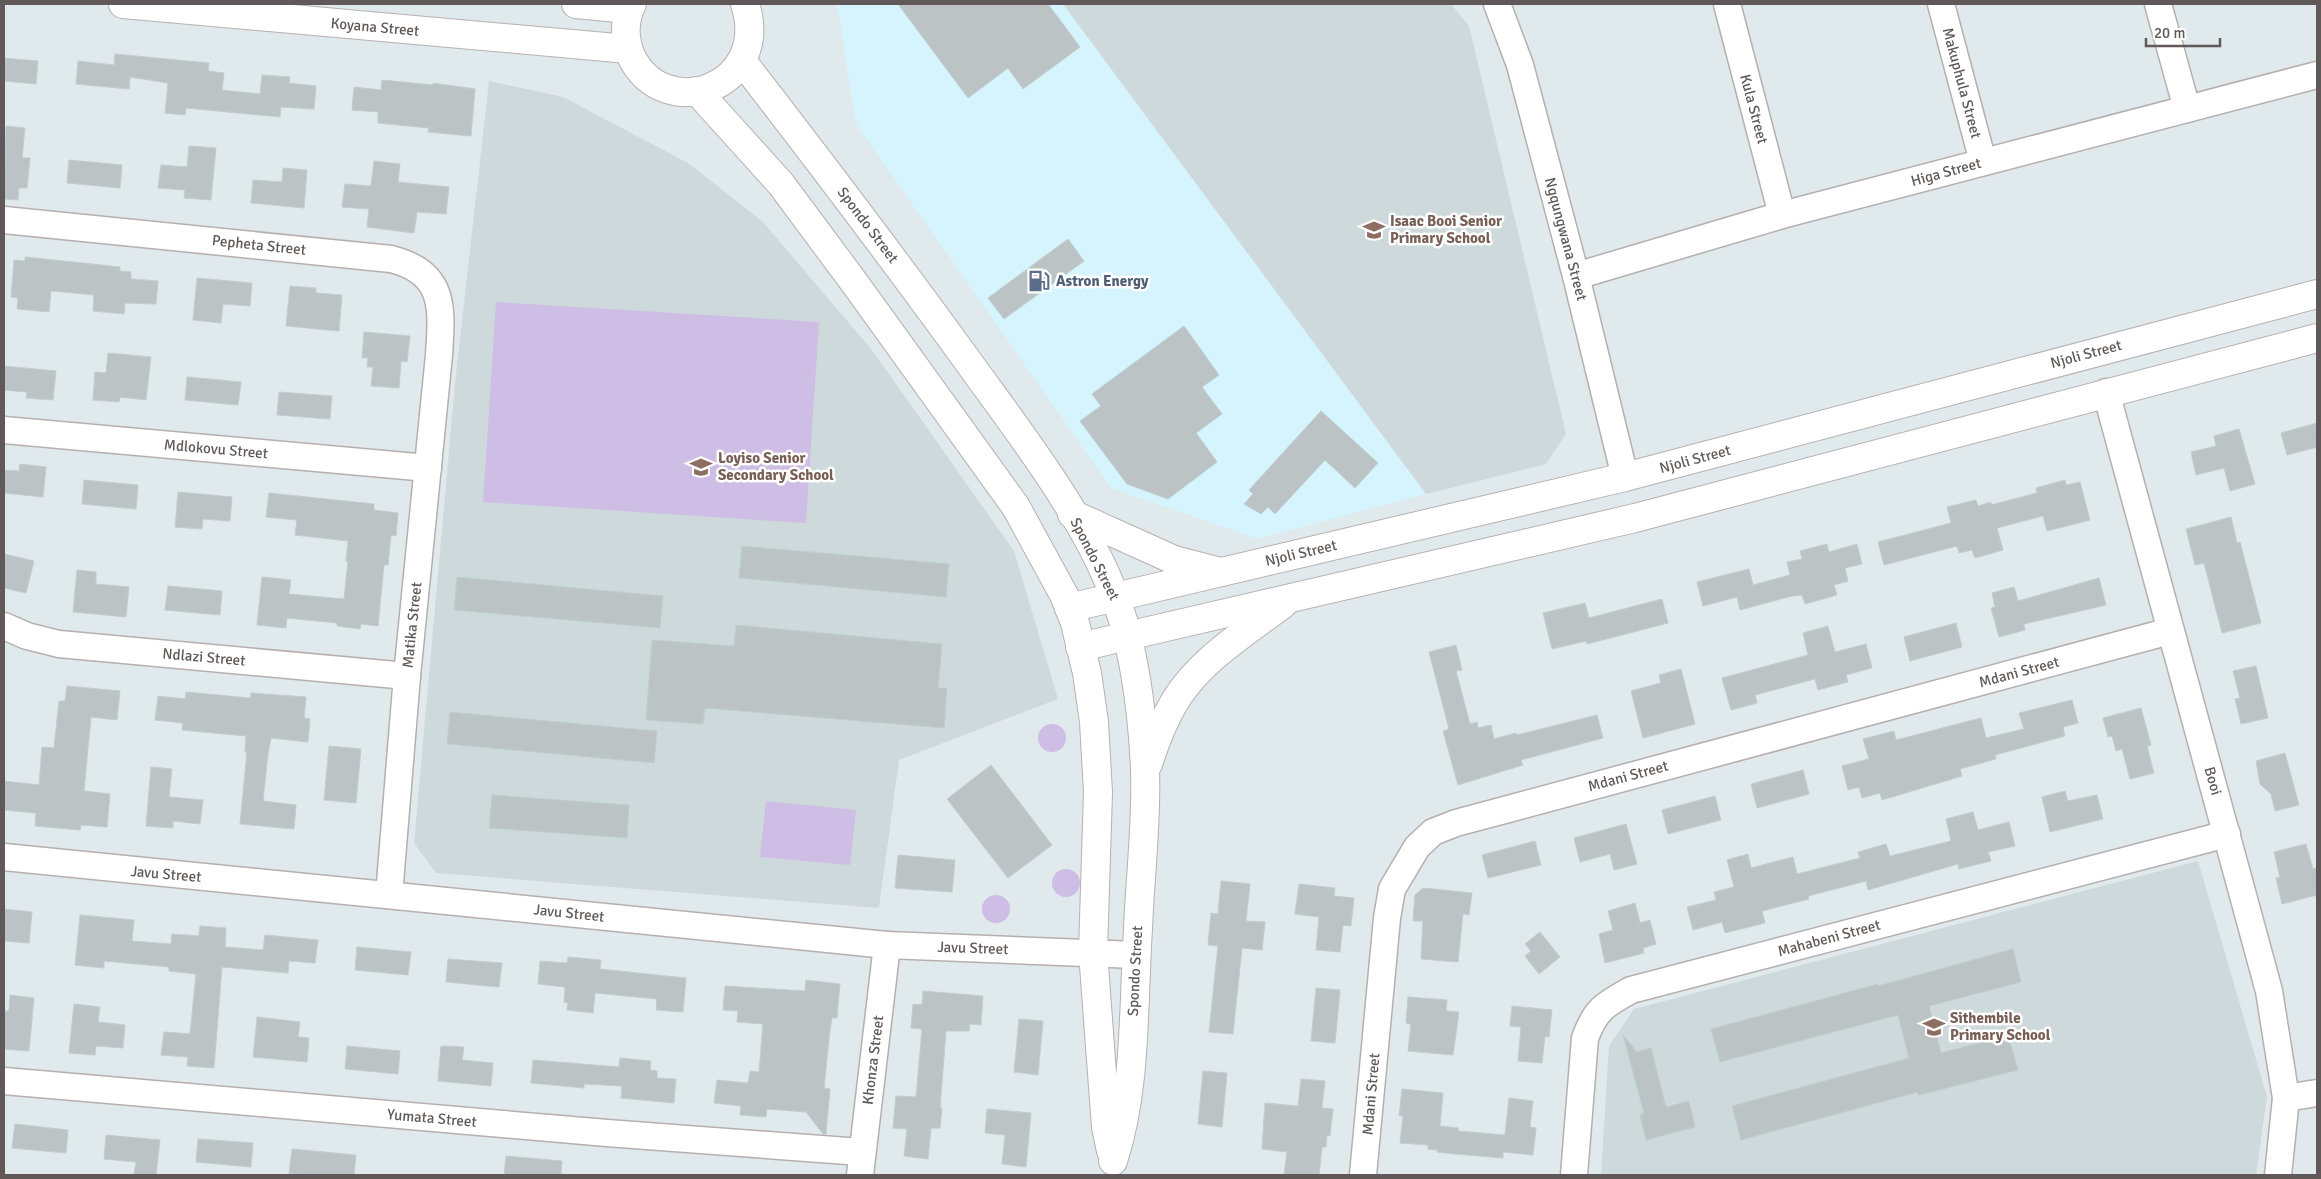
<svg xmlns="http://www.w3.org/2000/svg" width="2321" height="1179" viewBox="0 0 2321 1179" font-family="Signika,sans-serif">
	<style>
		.commercial { fill: #d5f4fd }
		.education { fill: #ced9dc }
		.green { fill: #cebde4 }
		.building { fill: #bbc3c5; stroke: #bfced0 }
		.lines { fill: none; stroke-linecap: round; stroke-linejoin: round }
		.street-casing { stroke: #b6afae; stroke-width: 29 }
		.secondary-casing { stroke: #b8b0b0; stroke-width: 30 }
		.street { stroke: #fff; stroke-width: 26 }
		.secondary { stroke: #fff; stroke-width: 28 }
		.labels { text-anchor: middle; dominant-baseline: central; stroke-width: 5; stroke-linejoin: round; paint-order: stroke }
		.street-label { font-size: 15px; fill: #615959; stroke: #fff }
		.education-label { font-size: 15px; font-weight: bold; fill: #785e54; stroke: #fff; text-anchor: start }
		.service-label { font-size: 15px; font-weight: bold; fill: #4e5e75; stroke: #fff; text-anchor: start }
	</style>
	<rect width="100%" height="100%" fill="#e0e9ec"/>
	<!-- commercial -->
	<polygon class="commercial" points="837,4 1063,4 1426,494 1257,539 1111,488 856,124"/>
	<!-- education -->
	<g class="education">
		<polygon points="1063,4 1451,4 1469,26 1566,434 1546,464 1426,494"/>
		<polygon points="489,81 563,97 688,163 763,222 872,350 1014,551 1058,699 899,760 879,908 436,873 414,843 455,384"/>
		<polygon points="2198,861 2267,1097 2256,1175 1601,1175 1609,1046 1634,1009"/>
	</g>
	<!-- green -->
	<g class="green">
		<polygon points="496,302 819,322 806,523 483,502"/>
		<circle cx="1052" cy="738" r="14"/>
		<polygon points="766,801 856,810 850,865 760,857"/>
		<circle cx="1066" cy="883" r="14"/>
		<circle cx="996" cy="909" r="14"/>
	</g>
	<!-- building -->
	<g class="building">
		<polygon points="898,4 1048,4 1080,47 1023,89 1008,68 968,98"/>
		<polygon points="115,54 209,63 208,71 224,73 222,90 260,94 262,75 290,77 289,83 316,86 314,109 281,107 280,117 186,108 185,115 165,113 168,83 130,77 129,89 76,84 78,61 114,65"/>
		<polygon points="4,58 38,61 36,84 4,81"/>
		<polygon points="382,80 433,85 433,83 475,89 471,136 428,132 429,128 378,123 378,112 352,110 354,87 381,90"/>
		<polygon points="6,126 25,128 22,158 30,158 27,188 19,188 18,200 4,199"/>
		<polygon points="189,146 216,148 211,200 184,198 185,190 158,188 161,165 187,167"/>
		<polygon points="69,160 122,165 120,188 67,183"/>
		<polygon points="374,161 400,164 398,182 449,187 446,214 417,212 414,233 367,227 369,209 342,207 345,184 371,186"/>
		<polygon points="283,168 307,170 304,208 251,203 253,180 282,182"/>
		<polygon points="1068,239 1084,261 1004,319 988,298"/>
		<polygon points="25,257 120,267 120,271 131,272 131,279 158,281 156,304 125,303 124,314 93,311 94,295 51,291 49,312 17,309 18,298 11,297 14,260 25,261"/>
		<polygon points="197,278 252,283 250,306 223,304 221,323 193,320"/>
		<polygon points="290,286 316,288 316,293 342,295 339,331 286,326"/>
		<polygon points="1184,326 1219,375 1202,387 1222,414 1196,433 1217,462 1168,499 1127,484 1080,421 1101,406 1092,394"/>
		<polygon points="364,332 410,336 407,362 401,361 399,388 371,386 373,367 367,367 368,358 362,358"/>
		<polygon points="108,353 151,357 146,400 120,397 119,402 93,400 95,372 106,373"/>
		<polygon points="4,366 56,371 53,400 26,398 27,392 4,390"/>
		<polygon points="187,377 241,382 238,405 185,400"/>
		<polygon points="279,392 332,396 330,419 277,415"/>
		<polygon points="1321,411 1378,463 1355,488 1325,460 1275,514 1268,507 1261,514 1244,504 1253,494 1249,490"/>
		<polygon points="2317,423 2317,447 2287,455 2281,433"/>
		<polygon points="2239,429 2255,484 2230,491 2224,468 2196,475 2191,452 2216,446 2214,436"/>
		<polygon points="20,464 46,467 43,497 4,493 4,470 19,471"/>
		<polygon points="84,480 138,485 136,509 82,504"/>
		<polygon points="2065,480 2066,485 2080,482 2090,520 2047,531 2043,516 1997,528 2003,550 1975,558 1972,550 1959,553 1957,546 1884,565 1878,542 1951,523 1947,507 1976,500 1978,506 1991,502 1991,505 2037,493 2036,488"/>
		<polygon points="178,492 232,497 230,521 203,519 202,529 175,527"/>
		<polygon points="269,493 374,504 374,510 398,513 396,536 391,535 388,565 384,565 378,626 361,624 360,629 337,626 337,623 287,618 286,628 257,625 262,577 291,580 289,594 344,599 348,561 346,561 348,541 295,535 297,520 266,517"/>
		<polygon points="2231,517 2237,543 2240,542 2261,623 2222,633 2204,563 2195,565 2186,529"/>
		<polygon points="1827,544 1829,552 1857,544 1862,564 1845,568 1848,581 1834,585 1837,595 1805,604 1802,595 1792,596 1740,610 1737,597 1703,606 1697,582 1749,569 1753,585 1790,575 1787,562 1802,559 1800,551"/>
		<polygon points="742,546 949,564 946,597 739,578"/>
		<polygon points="4,554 34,561 26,593 4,588"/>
		<polygon points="77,570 96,572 96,584 129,587 126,617 73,612"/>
		<polygon points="457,577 663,596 660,628 454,610"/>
		<polygon points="2099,578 2106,605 2024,624 2025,630 1999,637 1991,608 1995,607 1992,593 2014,587 2018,601"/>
		<polygon points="168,586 222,591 220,615 165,610"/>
		<polygon points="1662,599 1668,623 1587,644 1586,641 1552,649 1543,613 1585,603 1589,618"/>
		<polygon points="1956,623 1962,647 1910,661 1904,637"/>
		<polygon points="736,625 942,644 938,688 947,688 944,728 705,708 703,724 646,720 652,640 734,646"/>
		<polygon points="1828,626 1835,652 1866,644 1872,668 1846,675 1848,682 1818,690 1815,679 1755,695 1757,703 1731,710 1722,678 1808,655 1803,633"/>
		<polygon points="1456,645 1462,670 1456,671 1470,724 1477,722 1478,728 1491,725 1494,739 1516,733 1517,735 1597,715 1603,738 1521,760 1523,765 1458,785 1443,731 1449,729 1429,652"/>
		<polygon points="2256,666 2268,718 2241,724 2235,699 2240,698 2233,671"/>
		<polygon points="1681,669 1695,724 1643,738 1631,691 1661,683 1659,675"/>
		<polygon points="67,686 120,691 117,720 91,717 84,791 110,794 107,827 81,825 80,830 35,826 36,813 4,810 4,781 39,785 42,747 54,748 59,701 65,701"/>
		<polygon points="186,692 250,698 251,693 306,697 304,718 310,719 308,742 271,738 268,754 263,801 296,805 294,829 240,824 247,752 245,752 246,736 182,730 183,723 155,720 158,696 185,699"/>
		<polygon points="2072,700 2078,723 2063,727 2065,736 1995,755 1996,759 1960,769 1962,776 1882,800 1880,793 1862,798 1859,787 1848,790 1842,766 1869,759 1863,739 1894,731 1896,740 1981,718 1986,738 2024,729 2019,713"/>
		<polygon points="2141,708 2151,745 2147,746 2154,773 2130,779 2122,749 2116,751 2112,736 2108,737 2103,718"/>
		<polygon points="450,712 657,731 654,763 447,744"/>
		<polygon points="329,746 361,749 356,803 324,800"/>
		<polygon points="2285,753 2299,805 2275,811 2271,794 2260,784 2256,761"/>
		<polygon points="991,765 1052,845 1008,878 947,799"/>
		<polygon points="151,767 172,769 169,797 203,800 200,824 173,821 173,828 146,826"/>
		<polygon points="1803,770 1809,794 1757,808 1751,784"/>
		<polygon points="2065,791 2068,801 2097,795 2103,819 2050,832 2042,797"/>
		<polygon points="492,795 629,805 627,838 489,828"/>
		<polygon points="1715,796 1721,820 1668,834 1662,810"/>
		<polygon points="1973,812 1978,830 2009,822 2015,846 1988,852 1991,861 1959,869 1958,864 1868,890 1866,881 1808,896 1809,899 1762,911 1765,923 1725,933 1722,922 1693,930 1687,907 1716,900 1714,892 1734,887 1727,860 1748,854 1751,868 1793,857 1797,874 1860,858 1858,852 1886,844 1890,856 1951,841 1946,819"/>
		<polygon points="1626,824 1637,864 1614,870 1610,854 1580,862 1574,838"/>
		<polygon points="1535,841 1541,865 1488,878 1482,855"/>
		<polygon points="2306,844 2313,869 2317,868 2317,895 2282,904 2276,878 2280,877 2274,852"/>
		<polygon points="898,855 955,860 952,892 895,888"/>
		<polygon points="1221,881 1250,884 1246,921 1265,922 1262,950 1242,948 1233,1034 1209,1032 1218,946 1208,945 1211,913 1218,914"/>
		<polygon points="1299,884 1335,888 1334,896 1354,898 1351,926 1343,925 1340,952 1316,950 1319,917 1295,914"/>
		<polygon points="1423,888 1472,893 1469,915 1463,914 1458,962 1421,959 1423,921 1413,921 1415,895"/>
		<polygon points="1635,903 1640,923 1650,920 1656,944 1643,948 1644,953 1605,963 1599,934 1613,930 1608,911"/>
		<polygon points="4,909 32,912 29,943 4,941"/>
		<polygon points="80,915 134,920 132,941 171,944 172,934 199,936 200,926 226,928 225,947 263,950 265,935 318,940 315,963 289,961 288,973 222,967 214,1068 187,1066 188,1057 161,1055 164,1032 190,1034 196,974 169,971 169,967 104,961 104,968 75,965"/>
		<polygon points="1540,932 1560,957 1539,974 1525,956 1531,951 1525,944"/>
		<polygon points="357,947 411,952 408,975 355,970"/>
		<polygon points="2013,949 2021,982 1929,1006 1941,1053 2008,1035 2018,1070 1919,1095 1918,1092 1741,1140 1732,1106 1909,1058 1898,1015 1720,1062 1711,1029 1878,984 1878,986"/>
		<polygon points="568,957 601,960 600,969 686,978 683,1012 656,1010 657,999 595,993 593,1013 567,1010 568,1003 564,1002 565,987 538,984 540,961 567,963"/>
		<polygon points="448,959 502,963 499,987 446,982"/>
		<polygon points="806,980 840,984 837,1018 832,1018 830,1030 824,1088 830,1089 826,1134 823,1134 806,1112 767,1109 766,1117 740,1115 741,1106 714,1103 717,1080 748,1083 750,1071 759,1072 763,1024 737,1022 738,1011 723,1010 725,986 805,991"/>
		<polygon points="1316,988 1340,990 1335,1043 1311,1041"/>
		<polygon points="923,991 983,996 981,1025 970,1024 969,1031 946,1031 940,1108 942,1108 940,1128 931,1128 928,1159 904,1156 907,1129 893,1128 896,1096 916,1097 922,1029 911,1028 913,1004 922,1005"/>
		<polygon points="10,995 34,998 29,1051 4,1049 4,1011 9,1011"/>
		<polygon points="1408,997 1447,1000 1446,1011 1459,1012 1453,1055 1408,1051 1411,1024 1406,1023"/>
		<polygon points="74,1004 100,1007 98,1022 125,1025 123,1048 96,1046 95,1055 69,1053"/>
		<polygon points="1512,1006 1552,1010 1549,1037 1545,1036 1542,1063 1518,1061 1521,1027 1510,1026"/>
		<polygon points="257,1017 300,1022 298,1037 309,1038 307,1062 253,1057"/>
		<polygon points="1019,1019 1043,1021 1038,1075 1014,1072"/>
		<polygon points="1623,1035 1637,1052 1651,1048 1666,1107 1689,1101 1695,1127 1646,1140 1640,1115 1644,1113"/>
		<polygon points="347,1046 400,1051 398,1074 345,1069"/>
		<polygon points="441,1046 464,1047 462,1060 493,1063 491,1086 438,1081"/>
		<polygon points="620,1058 651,1061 650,1070 657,1071 657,1078 676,1079 674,1103 621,1098 622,1086 584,1084 584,1088 531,1083 533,1060 619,1067"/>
		<polygon points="1203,1071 1227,1073 1222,1127 1198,1124"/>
		<polygon points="1301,1079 1325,1081 1322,1108 1333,1109 1330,1136 1327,1135 1326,1147 1322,1147 1319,1175 1284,1175 1287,1152 1262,1149 1265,1103 1298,1106"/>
		<polygon points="1402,1089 1443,1093 1440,1126 1458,1128 1458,1131 1505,1135 1509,1098 1533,1101 1530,1127 1536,1128 1533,1155 1503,1152 1503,1158 1455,1154 1437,1152 1437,1150 1428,1149 1428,1145 1400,1143 1403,1116 1399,1116"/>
		<polygon points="987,1109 1031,1113 1026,1167 1002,1164 1005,1135 985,1133"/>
		<polygon points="15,1124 68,1130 66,1153 12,1148"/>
		<polygon points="106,1135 160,1140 156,1175 134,1175 136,1162 104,1159"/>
		<polygon points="198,1139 253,1143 251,1167 196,1162"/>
		<polygon points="292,1149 356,1155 354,1175 289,1174"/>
		<polygon points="506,1156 562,1161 561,1175 504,1175"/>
	</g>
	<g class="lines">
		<!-- street casing -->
		<g class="street-casing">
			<g id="street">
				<polyline points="1497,4 1520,65 1576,276 1625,477"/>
				<polyline points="1727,4 1782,215"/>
				<polyline points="1941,4 1983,162"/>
				<polyline points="2158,4 2187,109"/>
				<path d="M4 220 391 259C446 273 442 308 439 355L407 676 389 895"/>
				<polyline points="1576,276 1782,215 2317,75"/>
				<polyline points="2106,392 2269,991 2286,1098 2278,1175"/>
				<polyline points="4,430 428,468"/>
				<polyline points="4,626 27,636 59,644 407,676"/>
				<polyline points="4,857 887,945 1136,955"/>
				<polyline points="4,1081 607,1133 861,1152"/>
				<polyline points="2286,1098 2317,1093"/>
				<polyline points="860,1175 887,945"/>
				<polyline points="1363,1175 1387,918 1392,889 1417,847 1433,832 1456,823 2170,631"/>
				<path d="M1574 1175 1585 1038C1596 1009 1604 1005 1631 990L2227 834"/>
			</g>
		</g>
		<!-- secondary casing -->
		<g class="secondary-casing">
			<g id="secondary">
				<polyline points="123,4 628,49"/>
				<polyline points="576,4 629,9"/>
				<path d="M632 4C624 20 624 39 631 56 664 125 772 88 745 4"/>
				<path d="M742 61C821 163 899 266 975 371 1030 447 1105 543 1127 635 1138 679 1143 725 1145 770 1147 821 1140 878 1138 929 1133 1006 1137 1087 1113 1161"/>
				<polyline points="697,91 781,184 856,285 1016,507 1064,595 1075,623 1087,673 1094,722 1098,792 1093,952 1106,1127 1111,1151"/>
				<polyline points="1072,514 1174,560 1217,571"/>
				<polyline points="1069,608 1625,477 2317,294"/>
				<polyline points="1080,647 1635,518 2317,338"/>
				<path d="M1148 764C1155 742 1163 721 1175 701 1200 660 1246 632 1283 604"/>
			</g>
		</g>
		<!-- street -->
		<use href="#street" class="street"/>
		<!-- secondary -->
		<use href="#secondary" class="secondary"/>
	</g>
	<!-- icons -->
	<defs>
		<g id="school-bare" transform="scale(1.725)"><path d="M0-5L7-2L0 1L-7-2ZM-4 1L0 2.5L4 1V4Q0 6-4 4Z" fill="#8d6e63" stroke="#fff" stroke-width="2.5" paint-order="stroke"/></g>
		<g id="fuel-bare" transform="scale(1.725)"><path d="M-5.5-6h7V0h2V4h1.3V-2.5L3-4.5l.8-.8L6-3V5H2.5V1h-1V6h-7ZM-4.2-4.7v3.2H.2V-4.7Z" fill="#5c6f8a" stroke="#fff" stroke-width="2.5" paint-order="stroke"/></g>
	</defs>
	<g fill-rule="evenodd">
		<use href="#school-bare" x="1374" y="230"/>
		<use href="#fuel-bare" x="1039" y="281"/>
		<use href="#school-bare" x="701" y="467"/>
		<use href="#school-bare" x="1934" y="1027"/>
	</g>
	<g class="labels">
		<!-- street labels -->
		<g class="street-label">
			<text transform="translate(375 27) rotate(5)">Koyana Street</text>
			<text transform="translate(1962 83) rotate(75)">Makuphula Street</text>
			<text transform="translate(1754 109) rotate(75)">Kula Street</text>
			<text transform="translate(1946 172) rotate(-15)">Higa Street</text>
			<text transform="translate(868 225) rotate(53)">Spondo Street</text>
			<text transform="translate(1566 239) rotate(75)">Ngqungwana Street</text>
			<text transform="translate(259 245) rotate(6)">Pepheta Street</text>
			<text transform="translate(2086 354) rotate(-15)">Njoli Street</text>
			<text transform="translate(216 449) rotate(5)">Mdlokovu Street</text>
			<text transform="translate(1695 459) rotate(-15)">Njoli Street</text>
			<text transform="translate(1301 553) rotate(-13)">Njoli Street</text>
			<text transform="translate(1095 559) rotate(63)">Spondo Street</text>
			<text transform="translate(412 625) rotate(-84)">Matika Street</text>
			<text transform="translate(204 657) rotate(5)">Ndlazi Street</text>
			<text transform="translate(2019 672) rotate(-15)">Mdani Street</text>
			<text transform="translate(1628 776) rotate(-15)">Mdani Street</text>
			<text transform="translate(2213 781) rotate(74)">Booi</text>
			<text transform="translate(166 874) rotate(5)">Javu Street</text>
			<text transform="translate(569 913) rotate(6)">Javu Street</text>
			<text transform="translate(1829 938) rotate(-15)">Mahabeni Street</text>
			<text transform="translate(973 948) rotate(2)">Javu Street</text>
			<text transform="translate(1135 971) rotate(-87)">Spondo Street</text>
			<text transform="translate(873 1060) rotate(-83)">Khonza Street</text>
			<text transform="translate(1371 1094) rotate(-85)">Mdani Street</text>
			<text transform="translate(432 1118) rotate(5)">Yumata Street</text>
		</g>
		<!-- education labels -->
		<g class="education-label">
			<text x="1390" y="221">Isaac Booi Senior<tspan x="1390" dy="17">Primary School</tspan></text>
			<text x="718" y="458">Loyiso Senior<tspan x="718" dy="17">Secondary School</tspan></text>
			<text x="1950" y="1018">Sithembile<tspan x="1950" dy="17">Primary School</tspan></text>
		</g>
		<!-- service labels -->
		<g class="service-label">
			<text x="1056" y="281">Astron Energy</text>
		</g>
	</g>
	<!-- border -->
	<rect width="2321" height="1179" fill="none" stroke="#615959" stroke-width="10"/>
	<!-- scale -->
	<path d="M2146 38v8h74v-8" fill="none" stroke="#615959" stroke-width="2.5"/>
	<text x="2154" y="38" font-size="15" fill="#615959" stroke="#ffffff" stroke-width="4" paint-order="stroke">20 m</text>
</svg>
